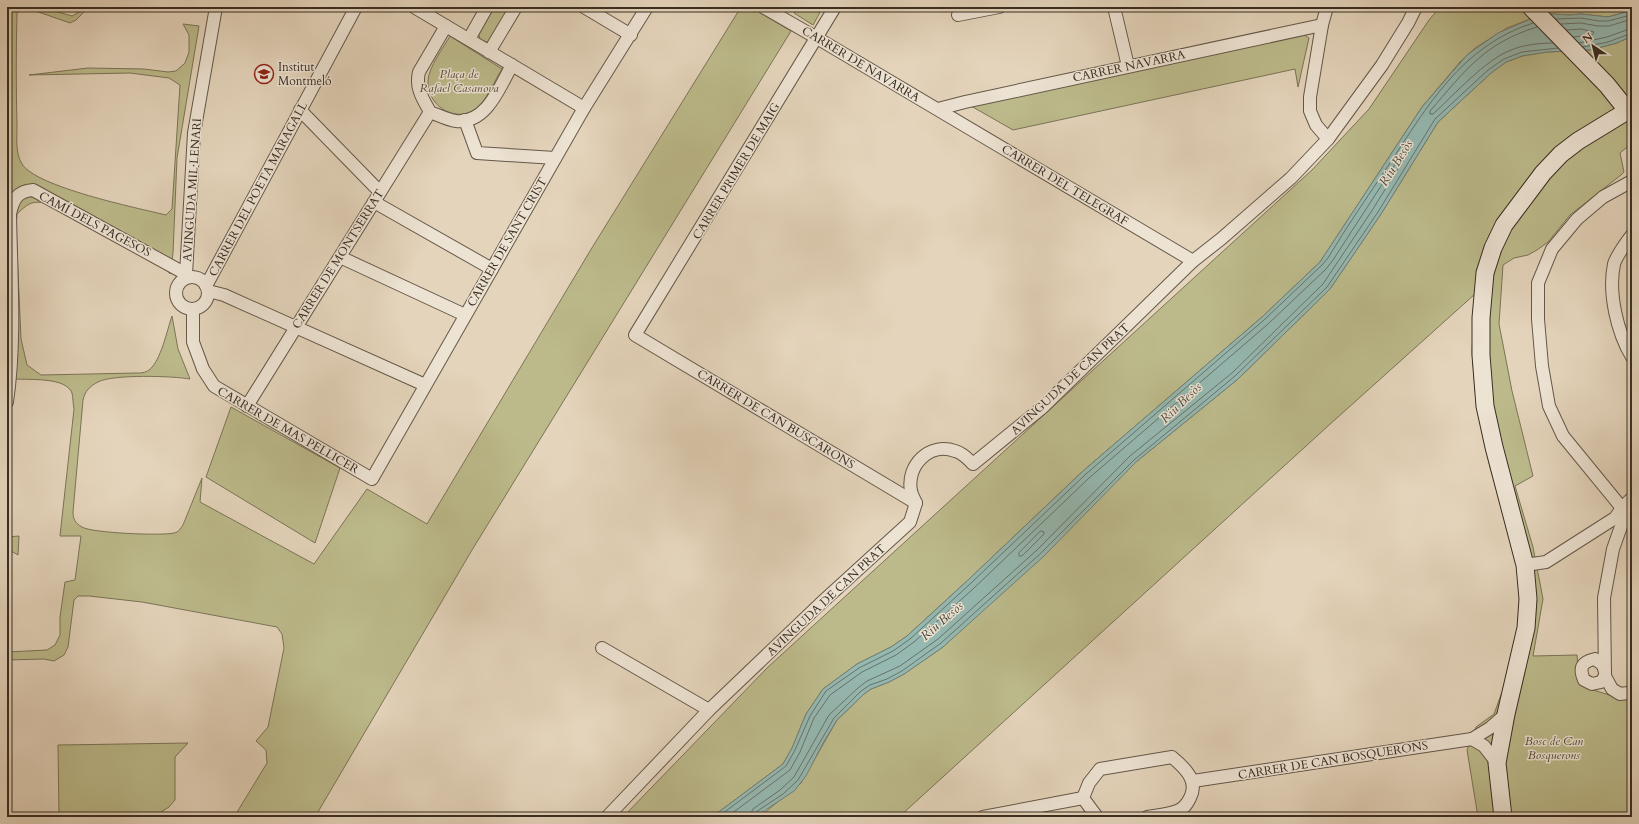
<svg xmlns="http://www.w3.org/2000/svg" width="1639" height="824" viewBox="0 0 1639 824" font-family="Cardo,serif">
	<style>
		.green { fill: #bcba8b; stroke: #7a7457 }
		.water { fill: #95b8b1; stroke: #708178 }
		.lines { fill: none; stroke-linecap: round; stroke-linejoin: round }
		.shore { stroke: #67736a; stroke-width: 1 }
		.street-casing { stroke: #645849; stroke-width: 14 }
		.secondary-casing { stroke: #392e23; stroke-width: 19 }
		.street { stroke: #ede3d3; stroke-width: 12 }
		.secondary { stroke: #ede3d3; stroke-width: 17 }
		.labels { text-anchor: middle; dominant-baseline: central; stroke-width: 3; stroke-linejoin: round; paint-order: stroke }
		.street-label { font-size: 12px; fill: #392e23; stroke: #ede3d3 }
		.poi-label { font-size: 12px; fill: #392e23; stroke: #ede3d3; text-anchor: start }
		.park-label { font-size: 12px; font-style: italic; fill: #534a38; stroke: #ede3d3 }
		.water-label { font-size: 13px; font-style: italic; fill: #4b4a3f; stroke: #ede3d3 }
	</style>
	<rect width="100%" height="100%" fill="#e4d4bb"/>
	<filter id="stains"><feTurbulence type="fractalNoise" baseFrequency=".005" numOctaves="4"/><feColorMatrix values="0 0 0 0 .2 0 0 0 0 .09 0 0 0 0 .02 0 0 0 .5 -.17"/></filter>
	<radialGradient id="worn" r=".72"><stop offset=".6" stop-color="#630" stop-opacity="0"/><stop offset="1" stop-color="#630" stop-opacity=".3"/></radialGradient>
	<!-- green -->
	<g class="green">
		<path d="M7 7H22L17 13C16 50 16 88 17 125 17 137 15 153 22 164 36 187 137 208 166 215L172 209 180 85 169 78 130 73 29 75 88 68 144 69 168 72 176 71 185 63 189 52V35L183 24 199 26 177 158 173 253 170 274 166 268 52 205C35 200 30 201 17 214L16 227 21 339 27 365 41 375 137 373C141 373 145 373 149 370 161 361 167 330 172 316L178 349 190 379C173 376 113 374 98 382 90 386 85 391 83 400L73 512C73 519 75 523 82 527 91 533 162 536 174 533 179 532 180 529 183 525L202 478 200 502 314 564 367 489 427 524 590 251 741 7H751L791 31 472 550 315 817H234L267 763 266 750 256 741 268 727 284 648 282 634 277 627 142 602 89 596H78L74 600 68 647 64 655 54 661 44 659 7 660V652L47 650 55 645 60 635V617L65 582 75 580 81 536H60L74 409C73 404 73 397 72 393 66 377 30 380 15 379L7 439Z"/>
		<polygon points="24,7 41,7 72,16 81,11 85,11 76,20 70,23"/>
		<polygon points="492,7 512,7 490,42 486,42 480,39 478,31"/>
		<polygon points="798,7 823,7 813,25 794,13"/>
		<polygon points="1440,7 1632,7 1632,9 1626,12 1608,17 1581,14 1570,15 1551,14 1533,18 1507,28 1475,48 1460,62 1422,107 1320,262 1262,317 1083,471 967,581 907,636 891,647 857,664 823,689 806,714 792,748 783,764 712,817 623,817 768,667 1312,170 1369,109 1429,20"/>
		<polygon points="1303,34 1309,38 1298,87 1295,69 1013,130 971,106"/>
		<path d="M450 36 502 69C495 80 488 97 479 106 459 126 426 107 428 80 429 67 443 48 450 36Z"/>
		<polygon points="1632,36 1632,143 1620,153 1624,172 1621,175 1570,215 1548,242 1537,250 1528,255 1514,258 1503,265 1499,324 1512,391 1533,476 1515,486 1533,547 1543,599 1533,656 1577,655 1579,678 1587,688 1622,699 1632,697 1632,817 1478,817 1467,750 1476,727 1494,714 1505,684 1520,618 1520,576 1511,539 1490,467 1476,400 1472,352 1475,294 1328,426 899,817 755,817 764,813 801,783 837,720 864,694 871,689 889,682 904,674 943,647 1136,462 1238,379 1330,289 1381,214 1438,122 1491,73 1506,62 1522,56 1547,52 1590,50 1617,43"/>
		<polygon points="231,407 340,468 315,543 206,477"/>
		<polygon points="19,536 18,555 13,552 7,553 7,537"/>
		<polygon points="188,743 175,757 175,800 169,807 153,817 59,817 58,745"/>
	</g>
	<!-- water -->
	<polygon class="water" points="1632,9 1632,36 1617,43 1590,50 1547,52 1522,56 1506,62 1491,73 1438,122 1381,214 1330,289 1238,379 1136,462 1044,556 943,647 904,674 889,682 871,689 864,694 837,720 823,743 806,776 794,791 755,817 712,817 783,764 792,748 806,714 823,689 857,664 891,647 907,636 967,581 1083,471 1262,317 1320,262 1422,107 1467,55 1498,33 1533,18 1551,14 1570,15 1581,14 1608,17 1626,12"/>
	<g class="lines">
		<!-- shore -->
		<g class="shore">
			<polyline points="1556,19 1581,18 1599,21 1608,21 1627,16 1632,13"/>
			<polyline points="1561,24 1581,23 1598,26 1609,26 1632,19"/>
			<path d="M1537 27C1484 43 1465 71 1430 111V114H1433C1454 95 1485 60 1511 50 1523 45 1539 43 1553 43"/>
			<polyline points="1567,30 1581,29 1594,32 1592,35 1573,37"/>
			<polyline points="1579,43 1607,37 1632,28"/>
			<polyline points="1583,47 1608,42 1632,33"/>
			<polygon points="1041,531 1044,532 1044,534 1022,556 1019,556 1019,553"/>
			<path d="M718 817 786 766 795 750 810 716 826 691 859 668 893 651 910 639 970 584 1086 474 1264 320 1322 265 1328 258C1347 226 1368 196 1388 166 1427 107 1461 46 1533 23"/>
			<polyline points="727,817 790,770 800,752 814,718 830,695 862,672 896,655 914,642 974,588 1089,478 1268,324 1326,269 1333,260 1407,146 1410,146 1410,149 1373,209 1323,284 1232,373 1130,456 1037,550 938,639 900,666 867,681 858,688 829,715 794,777 780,790 753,809 749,817"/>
			<polyline points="755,817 756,812 783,794 798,780 834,718 861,691 870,685 887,679 902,671 941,643 1041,553 1134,460 1235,376 1327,287 1378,212 1435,119 1488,70 1504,59 1522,52 1558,48"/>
		</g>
		<!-- street casing -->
		<g class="street-casing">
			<g id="street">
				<polyline points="414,7 584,108"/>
				<polyline points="584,7 631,35"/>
				<polyline points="763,7 817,38 1193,261"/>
				<polyline points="835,7 635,335 916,503"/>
				<polyline points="1114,7 1128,66"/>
				<polyline points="1327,7 1322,25 1310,97 1310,111 1316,125 1328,139"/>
				<polyline points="958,15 999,7"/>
				<path d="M446 26 419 72C415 88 423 99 430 112 438 115 448 120 456 121 487 124 500 86 512 65"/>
				<polyline points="469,39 487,7"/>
				<polyline points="489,52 516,7"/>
				<polyline points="938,109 965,102 1322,25"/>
				<polyline points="300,110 380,192"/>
				<polyline points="465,120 477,153 555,158"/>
				<polyline points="1632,181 1603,197 1577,219 1552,249 1538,283 1538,319 1542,366 1549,406 1563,436 1622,508 1624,518 1613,549 1604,598 1605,676 1612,689 1620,694 1628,693 1632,691"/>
				<polyline points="374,202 492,269"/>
				<path d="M1632 235C1627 241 1616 257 1614 264 1608 293 1617 332 1632 357"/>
				<polyline points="340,257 465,315"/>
				<circle cx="192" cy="293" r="16"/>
				<polyline points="189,277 186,274 194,133 216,7"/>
				<polyline points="206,286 356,7"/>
				<polyline points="208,291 224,295 425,385"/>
				<polyline points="193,309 193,342 203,369 214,386 372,479 584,108 647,7"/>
				<path d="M7 402C16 340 11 276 10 214 13 200 17 191 33 190L186 274"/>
				<polyline points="247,406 430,112"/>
				<polyline points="1525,565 1546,562 1615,518 1622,508 1632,498"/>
				<polyline points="602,648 709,710"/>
				<path d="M1605 671 1602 664 1595 659C1581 662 1579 668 1584 680L1592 684 1601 682 1605 676"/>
				<polyline points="1472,739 1484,746 1497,763"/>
				<polyline points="1193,781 1472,739 1490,728 1506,714"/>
				<path d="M607 817 709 710 820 604 910 522 916 503C914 499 912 495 911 491 906 465 930 442 955 451 963 453 968 459 973 464L1043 407 1193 261 1221 239 1291 178 1328 139 1382 65 1408 23 1416 7"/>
				<polyline points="983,817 1083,798"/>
				<path d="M1097 817 1083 798 1089 783 1100 769 1172 757C1185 768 1199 781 1190 798 1187 804 1184 809 1177 811 1168 815 1156 815 1147 817"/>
			</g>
		</g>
		<!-- secondary casing -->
		<g class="secondary-casing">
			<g id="secondary">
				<polyline points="1531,7 1607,85 1627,110"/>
				<polyline points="1503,817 1497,763 1506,714 1526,628 1528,599 1525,565 1494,447 1485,406 1481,355 1481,318 1485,273 1493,248 1504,225 1543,173 1561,154 1578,141 1632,108"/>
			</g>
		</g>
		<!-- street -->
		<use href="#street" class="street"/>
		<!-- secondary -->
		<use href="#secondary" class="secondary"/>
	</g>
	<!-- icons -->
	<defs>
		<g id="school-ring" transform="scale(1)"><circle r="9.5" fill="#ede3d3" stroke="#8f2418" stroke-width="1.5"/><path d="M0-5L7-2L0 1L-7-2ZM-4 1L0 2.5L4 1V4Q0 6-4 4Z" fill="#8f2418"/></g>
	</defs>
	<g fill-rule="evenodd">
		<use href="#school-ring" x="264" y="74"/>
	</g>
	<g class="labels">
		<!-- street labels -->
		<g class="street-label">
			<text transform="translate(861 64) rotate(31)">CARRER DE NAVARRA</text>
			<text transform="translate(1129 66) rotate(-12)">CARRER NAVARRA</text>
			<text transform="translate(736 171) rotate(-59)">CARRER PRIMER DE MAIG</text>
			<text transform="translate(1065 185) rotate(31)">CARRER DEL TELEGRAF</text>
			<text transform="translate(258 189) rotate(-62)">CARRER DEL POETA MARAGALL</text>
			<text transform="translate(192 190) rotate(-86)">AVINGUDA MIL·LENARI</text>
			<text transform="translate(95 224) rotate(28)">CAMÍ DELS PAGESOS</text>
			<text transform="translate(507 242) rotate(-60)">CARRER DE SANT CRIST</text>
			<text transform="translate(338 259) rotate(-58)">CARRER DE MONTSERRAT</text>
			<text transform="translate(1070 379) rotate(-43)">AVINGUDA DE CAN PRAT</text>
			<text transform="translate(776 419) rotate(31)">CARRER DE CAN BUSCARONS</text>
			<text transform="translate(288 430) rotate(30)">CARRER DE MAS PELLICER</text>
			<text transform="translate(826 600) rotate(-43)">AVINGUDA DE CAN PRAT</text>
			<text transform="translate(1333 760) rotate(-9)">CARRER DE CAN BOSQUERONS</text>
		</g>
		<!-- poi labels -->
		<g class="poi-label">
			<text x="278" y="67">Institut<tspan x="278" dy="14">Montmeló</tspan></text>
		</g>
		<!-- park labels -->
		<g class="park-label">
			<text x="459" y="74">Plaça de<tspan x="459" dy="14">Rafael Casanova</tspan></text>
			<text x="1554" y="741">Bosc de Can<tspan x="1554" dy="14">Bosquerons</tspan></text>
		</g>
		<!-- water labels -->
		<g class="water-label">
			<text transform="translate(1396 163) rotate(-58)">Riu Besòs</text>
			<text transform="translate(1181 403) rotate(-44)">Riu Besòs</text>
			<text transform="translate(942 621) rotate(-41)">Riu Besòs</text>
		</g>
	</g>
	<!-- margin -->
	<rect width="1639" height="824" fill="none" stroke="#e4d4bb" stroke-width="24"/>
	<rect x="8" y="8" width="1623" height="808" fill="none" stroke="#392e23" stroke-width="2"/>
	<rect x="12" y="12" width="1615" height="800" fill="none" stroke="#392e23"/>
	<!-- north arrow -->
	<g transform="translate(1593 46) rotate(325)" stroke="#ede3d3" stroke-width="3" paint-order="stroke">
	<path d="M0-3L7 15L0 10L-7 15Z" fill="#392e23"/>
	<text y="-6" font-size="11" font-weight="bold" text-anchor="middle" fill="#392e23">N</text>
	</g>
	<rect width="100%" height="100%" filter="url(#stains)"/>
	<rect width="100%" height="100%" fill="url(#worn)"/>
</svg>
